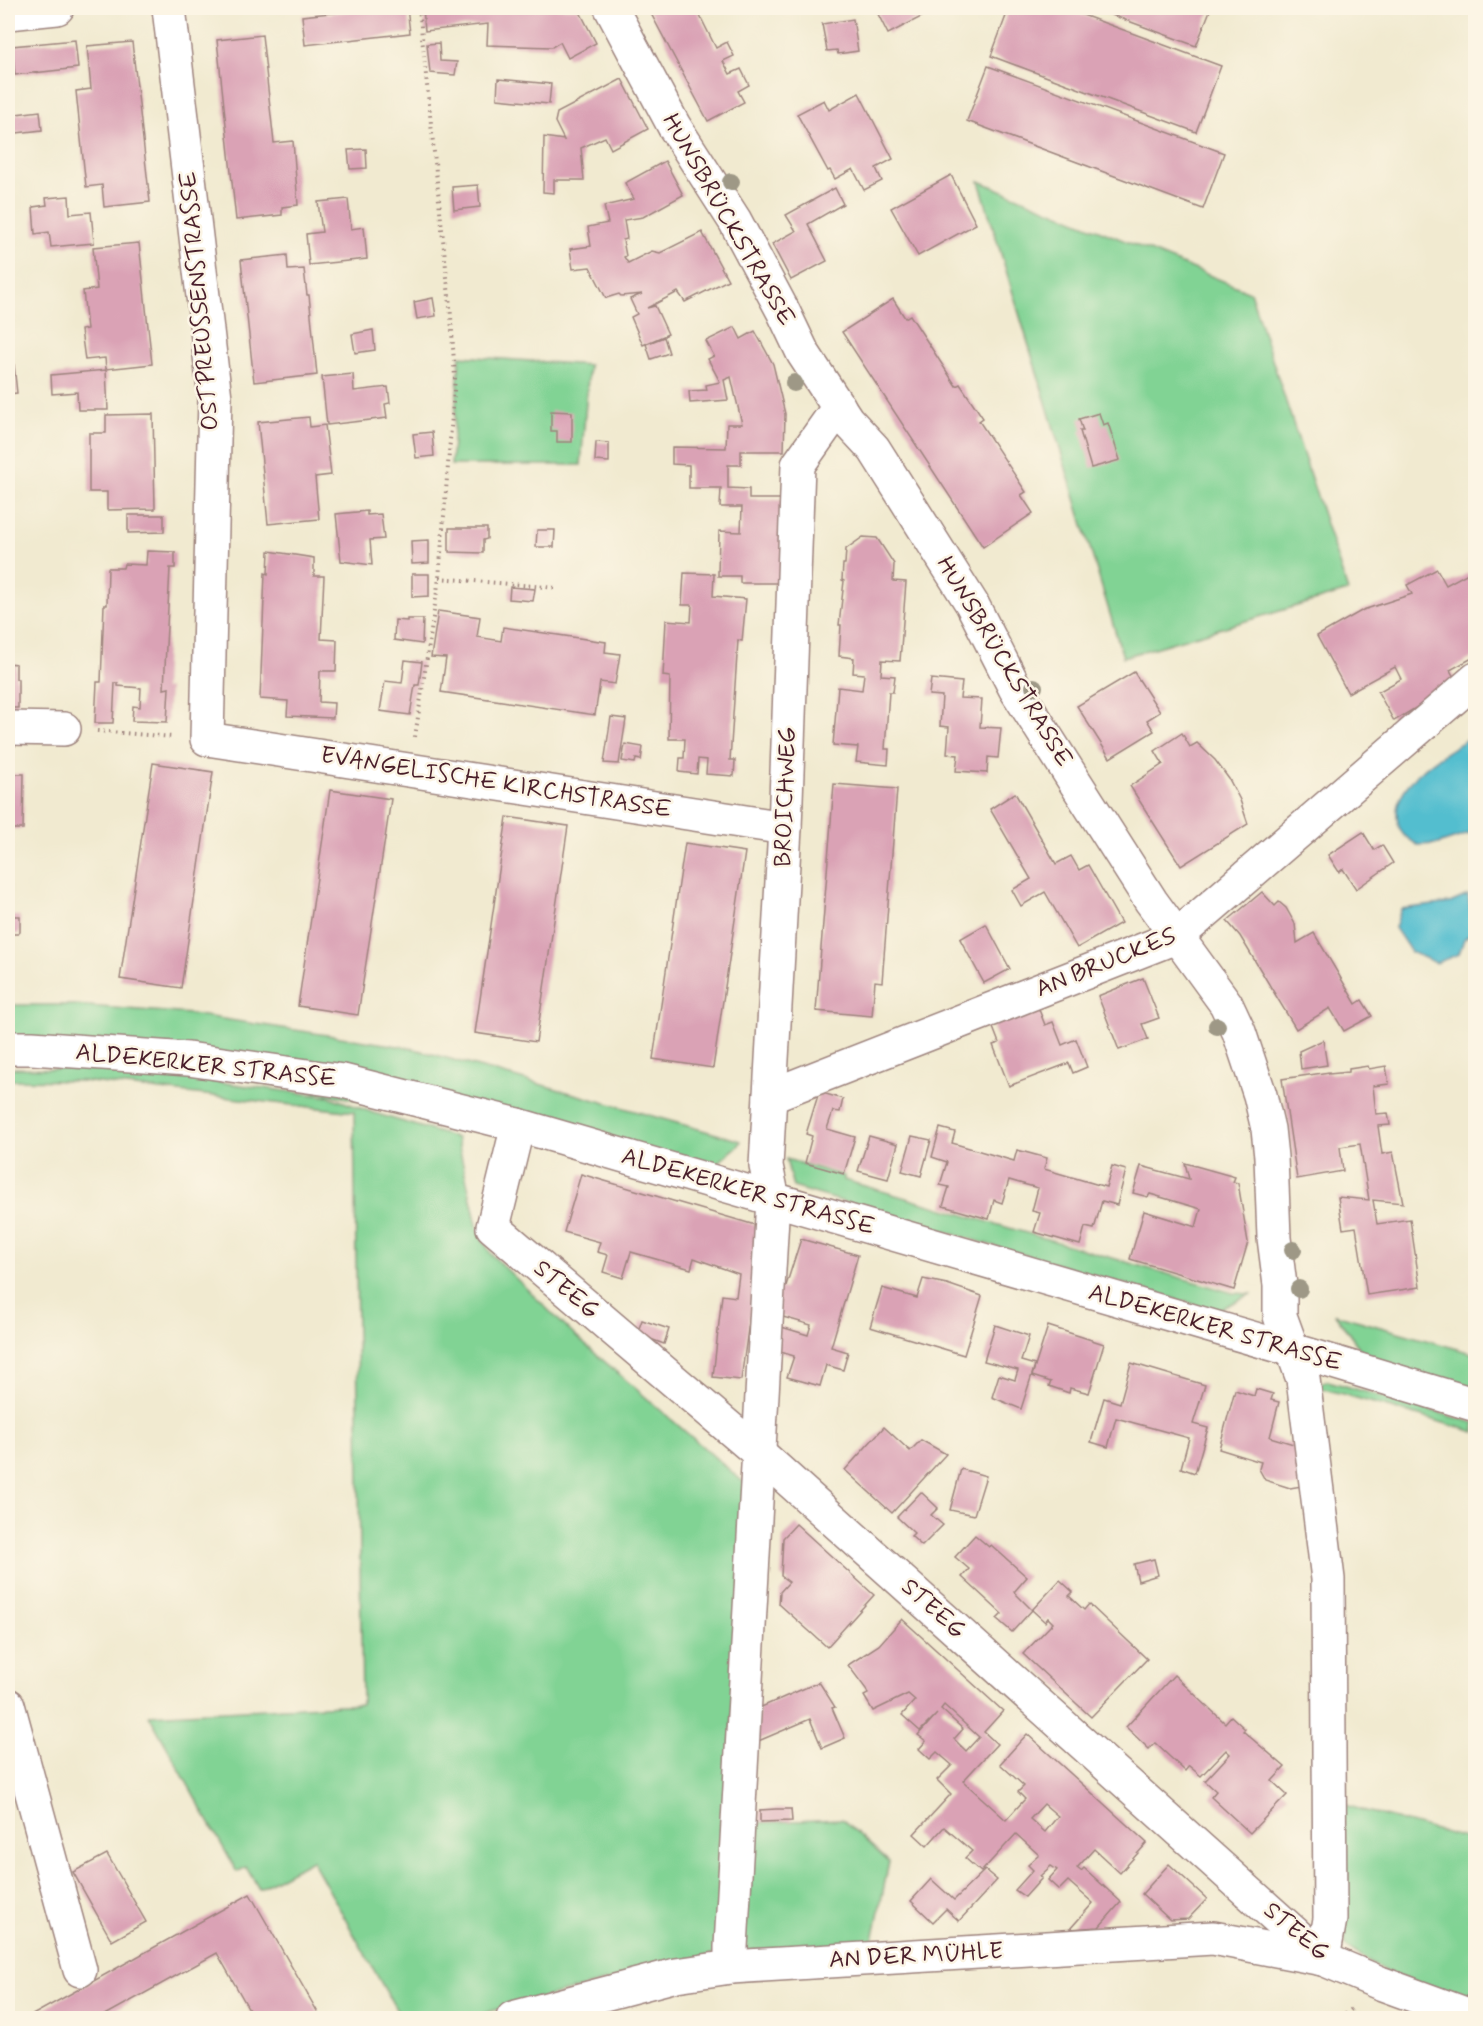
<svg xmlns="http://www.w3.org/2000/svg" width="1483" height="2026" viewBox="0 0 1483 2026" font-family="Mynerve,sans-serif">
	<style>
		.green { fill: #81d394; stroke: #667960; stroke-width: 1.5 }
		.water { fill: #53becf; stroke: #4e6e7d; stroke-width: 1.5 }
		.building { fill: #daa2b5; fill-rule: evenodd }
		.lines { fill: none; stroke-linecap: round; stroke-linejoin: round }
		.minor-casing { stroke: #9e847e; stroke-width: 36 }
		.path { stroke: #9e847e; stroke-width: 4; stroke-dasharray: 1.5 4.5; stroke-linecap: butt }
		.minor { stroke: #fff; stroke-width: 33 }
		.tree { fill: #9e9886 }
		.labels { text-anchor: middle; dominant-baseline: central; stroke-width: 5; stroke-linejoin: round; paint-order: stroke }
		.street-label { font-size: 24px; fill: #4a1f2b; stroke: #fcf5e5 }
	</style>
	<rect width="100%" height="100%" fill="#fcf5e5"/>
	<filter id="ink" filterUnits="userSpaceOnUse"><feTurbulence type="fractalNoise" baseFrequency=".0167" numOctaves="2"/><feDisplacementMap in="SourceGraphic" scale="12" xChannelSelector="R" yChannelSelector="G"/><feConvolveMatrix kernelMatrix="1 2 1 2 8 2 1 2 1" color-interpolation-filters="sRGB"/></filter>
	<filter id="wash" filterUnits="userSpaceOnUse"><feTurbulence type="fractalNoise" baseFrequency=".008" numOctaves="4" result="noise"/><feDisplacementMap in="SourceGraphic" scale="24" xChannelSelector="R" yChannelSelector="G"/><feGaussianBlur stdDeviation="1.35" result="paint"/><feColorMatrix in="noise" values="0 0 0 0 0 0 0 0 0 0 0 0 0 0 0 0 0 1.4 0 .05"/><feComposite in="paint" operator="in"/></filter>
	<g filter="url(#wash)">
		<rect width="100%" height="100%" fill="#f1ead0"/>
		<!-- green -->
		<g class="green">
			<polygon points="979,181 1250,292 1348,591 1123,657"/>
			<polygon points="460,356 589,365 581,465 451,465"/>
			<polygon points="8,1005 74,1005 191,1014 411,1048 741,1141 739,1145 714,1166 8,1035"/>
			<polygon points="8,1068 128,1070 330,1097 374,1113 457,1138 479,1234 491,1254 574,1335 748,1486 717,1953 491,2011 477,2018 401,2018 312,1860 259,1889 246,1867 237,1872 149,1715 362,1704 354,1112 82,1081 8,1080"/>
			<polygon points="786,1159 844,1176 844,1180 1233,1293 1251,1294 1216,1311 793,1187"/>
			<polygon points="1335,1314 1475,1354 1475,1393 1370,1363"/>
			<polygon points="1328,1381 1475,1423 1475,1432 1314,1386"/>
			<polygon points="1341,1804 1475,1841 1475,2004 1386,1972 1345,1946"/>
			<polygon points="842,1819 889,1862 872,1945 742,1951 750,1823"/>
		</g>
		<!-- water -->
		<g class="water">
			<path d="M1473 736 1476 738 1475 829 1471 833 1438 844 1418 845C1413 842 1407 838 1403 834 1398 828 1397 819 1397 812 1398 779 1447 751 1473 736Z"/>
			<polygon points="1468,895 1474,931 1464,939 1459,954 1436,963 1411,952 1395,928 1401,909 1450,903"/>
		</g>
		<g id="blocks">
			<!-- building -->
			<g class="building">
				<polygon points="378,8 407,8 410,33 305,45 302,16"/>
				<polygon points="423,8 578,8 596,43 568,58 560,42 552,47 487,45 488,24 425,31"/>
				<polygon points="648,8 696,8 716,48 727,42 734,56 723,61 730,74 741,69 749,85 738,91 744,102 708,121"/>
				<polygon points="875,8 934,8 935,10 888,34"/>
				<polygon points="1009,8 1064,8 1221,66 1196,132 991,56"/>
				<polygon points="1093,8 1211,8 1196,46"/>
				<polygon points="853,19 858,51 838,54 837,50 827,51 822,24"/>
				<polygon points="262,35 274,143 293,141 298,205 282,207 282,215 236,220 217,40"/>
				<polygon points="75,40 78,68 15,75 12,46"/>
				<polygon points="132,42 150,202 104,207 102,185 86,187 76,91 91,89 87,46"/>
				<polygon points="439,43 440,61 457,62 455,75 430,73 427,44"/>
				<polygon points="988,66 1224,153 1203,209 967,121"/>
				<polygon points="498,79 551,84 549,104 497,99"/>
				<polygon points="622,79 648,129 611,149 605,137 581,148 584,180 554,180 554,193 543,192 544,137 564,140 555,122 557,113"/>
				<polygon points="859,93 893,159 876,168 882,181 864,190 853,169 835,179 830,170 828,171 797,114 824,100 829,110"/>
				<polygon points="40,111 42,130 8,134 8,115"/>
				<polygon points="366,149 367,168 350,169 348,150"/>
				<polygon points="665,161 683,195 643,217 624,220 627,239 623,240 626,256 624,257 628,263 652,251 660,253 702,232 728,280 685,302 678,292 647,308 655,306 668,334 643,345 631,317 637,314 630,299 642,294 621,296 619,294 606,298 590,267 573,269 570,249 591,246 588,227 608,223 604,206 634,199 625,183"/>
				<polygon points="951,175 976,224 918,256 891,208"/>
				<polygon points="478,185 480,207 454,210 452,187"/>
				<polygon points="835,188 843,204 808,224 827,261 791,280 772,244 796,231 786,215"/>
				<polygon points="69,196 70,214 91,212 94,243 51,247 49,232 35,234 33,207 47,205 46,198"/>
				<polygon points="348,199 351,229 364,227 367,259 309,265 306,234 322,232 318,202"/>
				<polygon points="139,243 152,364 106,369 105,358 85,360 81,330 87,329 83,291 97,289 93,247"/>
				<polygon points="287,255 288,270 304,269 307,295 309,295 317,375 254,382 241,260"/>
				<polygon points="433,298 436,316 417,319 414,302"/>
				<polygon points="893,299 905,318 910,315 956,386 960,384 983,418 979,421 1026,492 1021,495 1033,513 983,547 842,332"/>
				<polygon points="735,327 741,339 755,331 773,364 785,414 784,451 741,451 741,465 728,465 728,488 749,489 749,499 784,499 783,583 740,583 740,576 718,576 719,531 741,532 742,507 720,507 721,488 689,488 689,465 672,464 672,447 726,448 727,424 742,424 731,377 724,380 728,400 690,403 689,391 707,390 706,385 720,382 708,359 714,356 706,341"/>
				<polygon points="373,330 375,350 355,353 352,334"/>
				<polygon points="664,337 669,353 651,359 646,344"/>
				<polygon points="14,365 17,393 8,394 8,366"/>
				<polygon points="106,370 108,410 78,410 77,392 52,394 51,375"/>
				<polygon points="353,374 354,391 388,387 390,403 385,404 387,418 327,425 322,377"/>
				<polygon points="551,411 572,412 572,442 557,442 557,431 551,431"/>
				<polygon points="1099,413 1103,425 1108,423 1120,460 1091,468 1080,431 1083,431 1079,419"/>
				<polygon points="153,414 155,509 107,510 107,492 89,492 89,433 106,433 106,415"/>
				<polygon points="309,417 310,427 325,425 331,475 315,477 319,519 268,524 258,422"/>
				<polygon points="432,432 434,456 416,458 413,434"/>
				<polygon points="596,442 609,443 609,462 595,461"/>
				<polygon points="367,511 367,515 381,514 384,539 370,540 372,565 341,561 336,514"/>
				<polygon points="128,515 164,515 164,532 128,533"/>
				<polygon points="449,528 487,528 487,539 483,540 483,553 449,552"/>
				<polygon points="537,530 555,530 554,547 536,547"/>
				<polygon points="863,537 877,538 894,564 893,581 906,582 900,661 882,660 881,675 895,676 893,692 889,692 887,720 885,749 889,749 888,765 856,762 858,747 833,745 838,687 862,690 864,674 853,673 854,658 839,656 841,625 839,625 844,581 842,580 843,564 845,564 846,549"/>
				<polygon points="429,540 429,563 412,564 411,541"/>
				<polygon points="147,551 175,552 175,568 170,568 166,646 164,689 169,688 167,722 132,721 133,706 140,707 141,688 118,686 118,683 115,683 113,723 95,723 97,682 101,682 104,605 107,605 108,568 123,568 124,564 146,565"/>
				<polygon points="269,551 314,558 314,576 324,576 321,639 337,640 336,671 320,671 319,702 334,703 333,718 287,716 288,701 260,699 265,573 268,574"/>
				<polygon points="1437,569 1446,585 1468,573 1473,582 1476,580 1476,656 1450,670 1457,683 1394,721 1378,692 1401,679 1395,667 1348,693 1317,636 1363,610 1412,594 1407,585"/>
				<polygon points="684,573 714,574 713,596 746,599 742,641 738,640 730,760 735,760 734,776 706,774 707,760 698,759 697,774 679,772 680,758 684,758 685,739 669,739 670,677 663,676 666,620 691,622 692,605 682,605"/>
				<polygon points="412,574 429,574 429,596 412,597"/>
				<polygon points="510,587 535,589 533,601 509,599"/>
				<polygon points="438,611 480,617 477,637 501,641 503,627 606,642 605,652 620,654 615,684 600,682 595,715 441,692 446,658 431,657"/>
				<polygon points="407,619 423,619 422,644 394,640 395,620 407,621"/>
				<polygon points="405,660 422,662 419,685 415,685 410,715 380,711 385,681 402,683"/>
				<polygon points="8,663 16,664 16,679 18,679 18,708 8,708"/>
				<polygon points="1134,672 1160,712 1147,720 1154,731 1110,758 1077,706"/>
				<polygon points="931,679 962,682 960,698 982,699 980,727 1001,728 998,758 988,757 987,773 956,771 958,755 947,754 949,727 940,726 942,696 929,695"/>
				<polygon points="611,717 626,719 619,764 604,763"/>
				<polygon points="1182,733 1190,747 1197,743 1215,760 1229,779 1240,800 1248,824 1181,866 1130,786 1163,764 1155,751"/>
				<polygon points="625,744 643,747 641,760 636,759 635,763 622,761"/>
				<polygon points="153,763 213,772 181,988 120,979"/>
				<polygon points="8,774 24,774 23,829 8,829"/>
				<polygon points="834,784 897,789 882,982 875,981 872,1016 816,1011"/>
				<polygon points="330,790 391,799 358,1015 298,1006"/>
				<polygon points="1015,793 1056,864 1071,856 1079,870 1088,865 1121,923 1077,948 1045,892 1021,906 1012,890 1031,879 990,809"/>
				<polygon points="507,817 568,826 536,1042 475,1033"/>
				<polygon points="1363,832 1374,850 1382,845 1393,863 1356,889 1343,869 1339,872 1328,855"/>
				<polygon points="685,843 745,852 713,1068 653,1059"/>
				<polygon points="1262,892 1275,906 1279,902 1286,908 1295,924 1297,943 1314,933 1356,1004 1362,1000 1372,1016 1344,1031 1330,1008 1296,1029 1240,936 1227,921"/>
				<polygon points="8,916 20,916 20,932 18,934 8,934"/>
				<polygon points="986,924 1010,969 984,983 960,939"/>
				<polygon points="1143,978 1159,1018 1142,1024 1148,1039 1119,1050 1098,996"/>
				<polygon points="1038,1007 1045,1025 1053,1022 1062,1045 1076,1039 1087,1067 1073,1073 1069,1063 1009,1086 993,1045 999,1043 992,1025"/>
				<polygon points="1323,1040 1327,1065 1301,1069 1299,1051"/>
				<polygon points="1368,1066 1369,1069 1386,1066 1389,1084 1373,1086 1376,1114 1388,1113 1390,1125 1378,1126 1382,1154 1393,1152 1403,1203 1373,1200 1377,1224 1410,1219 1420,1287 1367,1295 1356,1227 1343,1229 1338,1197 1369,1200 1360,1144 1340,1147 1343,1171 1297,1179 1282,1079 1329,1072 1329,1074 1349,1072 1349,1069"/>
				<polygon points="819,1092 843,1099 840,1112 833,1111 827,1129 855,1137 844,1174 805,1163 812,1136 806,1134"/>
				<polygon points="940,1128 955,1132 952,1143 1014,1161 1017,1150 1047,1158 1044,1169 1106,1187 1112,1166 1126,1170 1117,1205 1102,1201 1094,1229 1085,1227 1080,1245 1034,1232 1040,1213 1032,1211 1038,1188 1023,1184 1009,1180 1002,1203 994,1200 989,1219 943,1206 949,1187 940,1185 947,1162 932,1157"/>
				<polygon points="869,1136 898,1144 888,1179 858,1171"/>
				<polygon points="912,1136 931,1140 921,1176 902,1171"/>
				<polygon points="1185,1163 1235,1177 1233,1182 1238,1183 1248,1242 1234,1290 1130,1259 1144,1211 1196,1227 1201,1209 1150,1194 1148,1197 1133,1193 1141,1166 1189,1179"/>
				<polygon points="581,1174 762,1227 741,1380 713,1377 722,1295 736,1297 739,1274 694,1258 691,1269 631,1252 623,1278 603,1272 608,1255 597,1252 600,1242 564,1232"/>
				<polygon points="801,1239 858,1255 831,1347 848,1352 843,1370 826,1365 820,1386 787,1377 794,1356 774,1350 775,1325 808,1335 811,1325 776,1315 778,1287 785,1289"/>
				<polygon points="923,1279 947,1284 982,1296 964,1355 870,1327 882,1288 917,1298"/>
				<polygon points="642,1320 669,1329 664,1344 637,1334"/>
				<polygon points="995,1325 1029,1336 1021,1361 1035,1365 1021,1409 992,1397 999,1375 1015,1380 1018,1370 984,1361"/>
				<polygon points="1048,1326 1104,1344 1089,1393 1070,1388 1069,1393 1049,1386 1051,1382 1032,1376"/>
				<polygon points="1131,1363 1205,1385 1193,1424 1208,1428 1195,1473 1181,1468 1189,1438 1116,1418 1108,1447 1091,1442 1104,1398 1120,1403"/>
				<polygon points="1256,1389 1273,1394 1271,1400 1279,1402 1270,1437 1297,1445 1302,1486 1290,1488 1265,1480 1259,1469 1261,1462 1219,1449 1235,1390 1254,1396"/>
				<polygon points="884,1427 910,1451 921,1440 946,1454 892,1513 845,1470"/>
				<polygon points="961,1469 986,1476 974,1515 950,1510"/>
				<polygon points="921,1492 938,1508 931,1515 943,1525 922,1546 911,1536 914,1533 897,1517"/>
				<polygon points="796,1524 874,1595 827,1647 779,1604 780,1592 789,1582 781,1576 783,1538"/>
				<polygon points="975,1535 989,1547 991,1545 1027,1577 1014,1592 1032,1610 1012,1632 997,1619 1002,1614 962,1577 969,1569 955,1557"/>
				<polygon points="1154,1559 1158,1575 1138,1581 1134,1564"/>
				<polygon points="1060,1580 1073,1592 1069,1596 1084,1610 1089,1604 1147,1659 1091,1717 1023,1654 1053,1623 1048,1618 1045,1622 1032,1610"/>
				<path d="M902 1619 1003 1711 984 1732 997 1744 963 1781 1006 1820 1025 1799 1018 1792 1024 1786 1000 1764 1027 1734 1147 1843 1120 1873 1094 1849 1077 1868 1081 1871 1084 1868 1121 1902 1099 1927 1070 1929 1093 1903 1068 1881 1059 1890 1048 1880 1057 1870 1051 1866 1040 1876 1042 1878 1025 1897 1015 1890 1033 1870 1028 1865 1039 1855 1016 1834 981 1872 965 1858 972 1851 944 1827 927 1846 914 1834 951 1794 937 1780 952 1765 937 1752 930 1759 919 1749 926 1741 918 1735 937 1714 920 1731 902 1715 915 1700 908 1694 873 1711 864 1696 868 1694 866 1689 848 1665 879 1645ZM944 1705 979 1737 966 1751 954 1739 963 1729 941 1709ZM1044 1804 1058 1816 1045 1832 1030 1819Z"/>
				<polygon points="1174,1675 1225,1723 1231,1716 1245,1729 1243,1731 1285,1767 1272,1781 1287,1795 1250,1833 1211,1797 1216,1791 1205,1781 1230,1754 1226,1750 1201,1776 1189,1766 1185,1771 1155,1743 1149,1749 1126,1727"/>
				<polygon points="819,1682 835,1707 832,1708 845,1738 822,1748 810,1719 756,1742 759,1708"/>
				<polygon points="776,1809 791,1809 792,1821 760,1822 760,1810"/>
				<polygon points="107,1854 146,1922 112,1941 73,1872"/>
				<polygon points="1169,1864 1207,1899 1188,1919 1170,1920 1142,1894"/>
				<polygon points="985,1870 997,1880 959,1921 946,1909 933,1922 911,1901 931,1879 954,1900"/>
				<polygon points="250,1894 321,2018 254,2018 217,1953 100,2018 27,2018"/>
			</g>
		</g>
	</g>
	<g filter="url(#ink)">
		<use href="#blocks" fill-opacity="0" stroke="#9e847e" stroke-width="1.5"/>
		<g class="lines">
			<!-- minor casing -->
			<g class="minor-casing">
				<g id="minor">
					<polyline points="169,8 215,398 207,739 785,828"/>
					<polyline points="611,8 674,126 735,221 783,311 803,353 847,420 874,449 972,604 1015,688 1151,901 1226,1004 1239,1032 1260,1095 1268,1129 1271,1157 1274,1238 1280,1285 1280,1316 1303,1379 1328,1579 1330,1919 1323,1959"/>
					<polyline points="8,13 57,8"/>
					<polyline points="8,728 64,729"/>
					<polyline points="8,1048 32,1048 188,1059 343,1081 518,1125 1293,1350 1476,1405"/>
					<polyline points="770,1096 1176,937 1476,679"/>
					<polyline points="518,1125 493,1227 760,1454 1323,1959 1380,1983 1476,2018"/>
					<polyline points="8,1705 80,1970"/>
					<polyline points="731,1967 731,1947 773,1199 766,1166 785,828 798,465 839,407"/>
					<polyline points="513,2018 676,1975 731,1967 1213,1938 1323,1959"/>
				</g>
			</g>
			<!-- path -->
			<g class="path">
				<polyline points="439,578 557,588"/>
				<polyline points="97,731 173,737"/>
				<polyline points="415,737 439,578 455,378 451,316 419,8"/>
				<polyline points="1341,2018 1353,2008"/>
			</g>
			<!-- minor -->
			<use href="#minor" class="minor"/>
		</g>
		<!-- trees -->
		<g class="tree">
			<circle cx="731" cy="182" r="9"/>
			<circle cx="794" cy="383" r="9"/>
			<circle cx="1034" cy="687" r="9"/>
			<circle cx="1217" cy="1026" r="9"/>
			<circle cx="1293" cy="1250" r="9"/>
			<circle cx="1299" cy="1289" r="9"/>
		</g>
	</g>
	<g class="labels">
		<!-- street labels -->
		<g class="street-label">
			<text transform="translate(728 220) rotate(60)">HUNSBRÜCKSTRASSE</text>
			<text transform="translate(200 301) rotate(-95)">OSTPREUSSENSTRASSE</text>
			<text transform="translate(1004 662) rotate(59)">HUNSBRÜCKSTRASSE</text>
			<text transform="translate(496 783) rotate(9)">EVANGELISCHE KIRCHSTRASSE</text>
			<text transform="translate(786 797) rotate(-88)">BROICHWEG</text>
			<text transform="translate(1106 963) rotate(-22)">AN BRUCKES</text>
			<text transform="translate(206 1066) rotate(6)">ALDEKERKER STRASSE</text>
			<text transform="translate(748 1192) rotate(16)">ALDEKERKER STRASSE</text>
			<text transform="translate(566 1290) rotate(40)">STEEG</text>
			<text transform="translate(1215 1328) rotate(16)">ALDEKERKER STRASSE</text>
			<text transform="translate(933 1609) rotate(42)">STEEG</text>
			<text transform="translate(1296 1932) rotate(40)">STEEG</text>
			<text transform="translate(916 1956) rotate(-3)">AN DER MÜHLE</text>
		</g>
	</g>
	<!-- margin -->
	<rect width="1483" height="2026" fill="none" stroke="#fcf5e5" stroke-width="30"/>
</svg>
